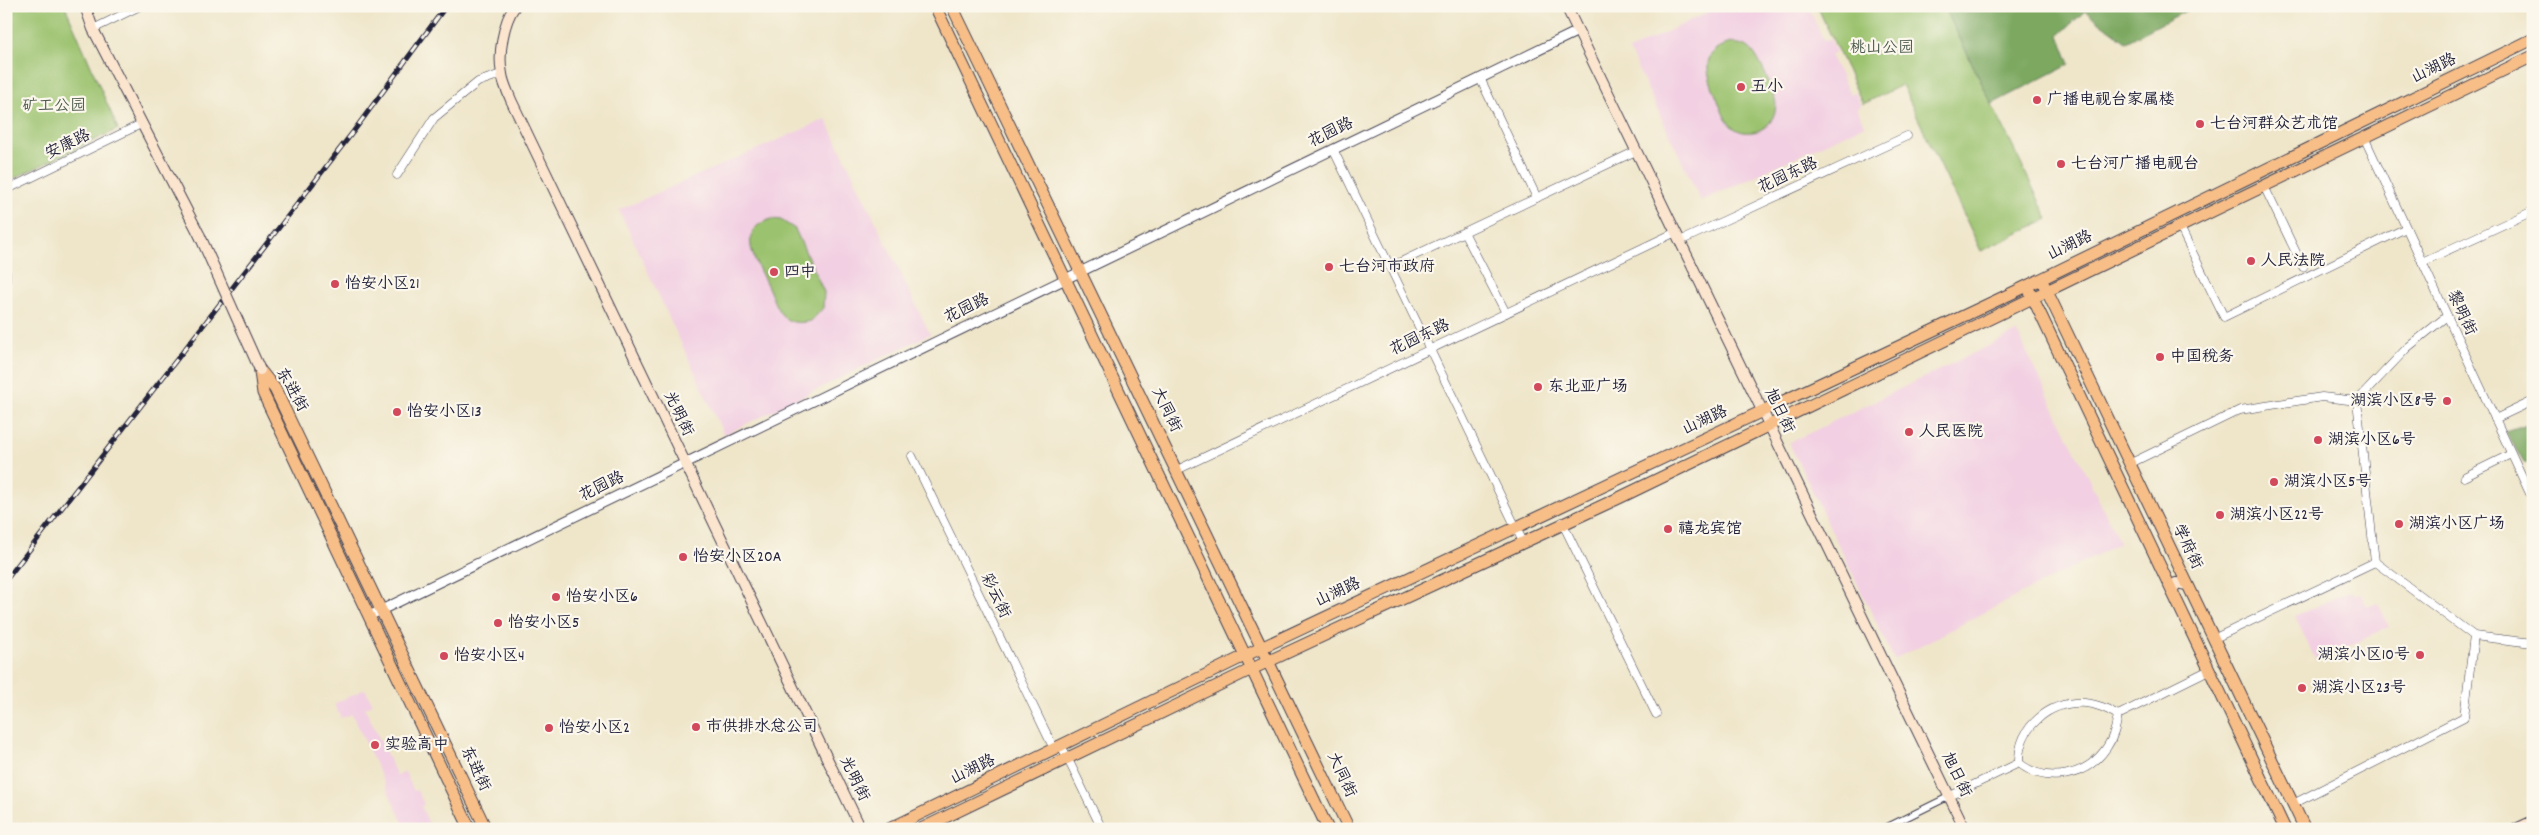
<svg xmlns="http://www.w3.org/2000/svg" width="2539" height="835" viewBox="0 0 2539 835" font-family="Dekko,'LXGW WenKai TC',sans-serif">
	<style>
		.built { fill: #f2cfe2 }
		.green { fill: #9bc26e; stroke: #5e7254 }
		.forest { fill: #7ca861; stroke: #4f654e }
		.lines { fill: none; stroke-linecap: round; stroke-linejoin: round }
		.pedestrian-casing { stroke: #413f50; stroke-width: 8 }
		.minor-casing { stroke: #413f50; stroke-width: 9 }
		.tertiary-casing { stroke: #413f50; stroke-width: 11 }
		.secondary-casing { stroke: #413f50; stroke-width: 12 }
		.primary-casing { stroke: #413f50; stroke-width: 13 }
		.pedestrian { stroke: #fff; stroke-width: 5.5 }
		.minor { stroke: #fff; stroke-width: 8 }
		.tertiary { stroke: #fff; stroke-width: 9 }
		.secondary { stroke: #fce5cf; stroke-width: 10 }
		.primary { stroke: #f7be88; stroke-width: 11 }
		.rail-casing { stroke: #22223b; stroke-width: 5 }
		.rail { stroke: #fbf7ec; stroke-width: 3; stroke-dasharray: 9; stroke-linecap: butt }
		.secondary-bridge-casing { stroke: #413f50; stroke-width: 12; stroke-linecap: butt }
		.secondary-bridge { stroke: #fce5cf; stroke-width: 10 }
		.poi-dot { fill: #d1495b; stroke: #fbf7ec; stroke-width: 2 }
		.labels { text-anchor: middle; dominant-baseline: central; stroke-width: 4.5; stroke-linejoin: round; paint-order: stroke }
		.park-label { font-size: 16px; fill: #4c5a4d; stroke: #fbf7ec }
		.street-label { font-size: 16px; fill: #22223b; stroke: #fbf7ec }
		.poi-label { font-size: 16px; fill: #22223b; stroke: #fbf7ec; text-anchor: start }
	</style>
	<rect width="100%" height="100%" fill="#fbf7ec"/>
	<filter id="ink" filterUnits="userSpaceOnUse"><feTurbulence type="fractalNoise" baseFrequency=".02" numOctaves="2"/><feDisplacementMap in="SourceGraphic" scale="10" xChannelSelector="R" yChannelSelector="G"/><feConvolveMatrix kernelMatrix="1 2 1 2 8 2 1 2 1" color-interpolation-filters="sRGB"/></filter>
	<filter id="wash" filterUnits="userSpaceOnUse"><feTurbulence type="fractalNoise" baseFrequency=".0096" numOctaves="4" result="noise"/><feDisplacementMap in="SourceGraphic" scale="20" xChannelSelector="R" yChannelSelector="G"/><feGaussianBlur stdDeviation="1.12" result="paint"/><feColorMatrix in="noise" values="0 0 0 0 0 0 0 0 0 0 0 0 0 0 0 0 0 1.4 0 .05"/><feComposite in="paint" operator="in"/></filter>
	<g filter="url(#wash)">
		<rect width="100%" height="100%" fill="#efe6ca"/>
		<!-- built -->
		<g class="built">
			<polygon points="1721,6 1808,6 1824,41 1830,39 1836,52 1830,55 1850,94 1855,92 1861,106 1857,108 1865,125 1701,201 1629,50"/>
			<polygon points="826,119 930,334 724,435 619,210"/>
			<polygon points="2017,332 2120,543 1894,659 1789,443"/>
			<polygon points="2352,590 2354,595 2360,593 2367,607 2378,603 2389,627 2316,661 2295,616"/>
			<polygon points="365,689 373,704 365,708 397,776 405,772 414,791 417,790 424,804 421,806 431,828 406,829 352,714 341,718 334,704"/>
		</g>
		<!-- green -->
		<g class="green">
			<polygon points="6,6 65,6 118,129 6,182"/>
			<polygon points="1817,6 1944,6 2048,219 1981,251 1902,85 1863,104"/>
			<path d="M1731 43C1737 44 1744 44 1749 48 1758 54 1772 88 1775 99 1777 106 1775 114 1771 121 1761 135 1738 137 1728 122 1723 116 1720 105 1717 98 1707 74 1698 52 1731 43Z"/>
			<path d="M772 219 781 220 795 229 824 292 823 308 811 321C802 323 793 324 785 318 776 311 772 295 767 285 756 262 734 229 772 219Z"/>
		</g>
		<!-- forest -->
		<g class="forest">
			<polygon points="1944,6 2195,6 2126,42 2085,11 2059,35 2070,64 1992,104"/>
			<polygon points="2533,423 2533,464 2524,463 2506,432"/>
		</g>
	</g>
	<g filter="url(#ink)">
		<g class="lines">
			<!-- pedestrian casing -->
			<g class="pedestrian-casing">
				<polyline id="pedestrian" points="1883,829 1950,796"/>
			</g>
			<!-- minor casing -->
			<g class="minor-casing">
				<g id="minor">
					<polyline points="93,29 140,6"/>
					<polyline points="1480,78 1537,198"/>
					<polyline points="2364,137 2533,500"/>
					<polyline points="1333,149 1523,542"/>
					<polyline points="397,175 434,118 478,82 501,74"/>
					<polyline points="2264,186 2303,267"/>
					<polyline points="6,190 141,124"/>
					<polyline points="2180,227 2224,317 2406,228"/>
					<polyline points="1464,232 1506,313"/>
					<polyline points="1680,241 1907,136"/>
					<polyline points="2422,262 2533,211"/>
					<polyline points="1390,267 1636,151"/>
					<polyline points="6,272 6,281"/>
					<polyline points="2495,419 2533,401"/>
					<polyline points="912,456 1054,749"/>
					<polyline points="2129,464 2240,410 2322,397 2357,401"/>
					<polyline points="1177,470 1676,232"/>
					<polyline points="2464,477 2511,454"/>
					<polyline points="1562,522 1656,714"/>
					<polyline points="2375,562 2357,401 2407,348 2447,316"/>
					<polyline points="2213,639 2375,562 2474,636 2533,643"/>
					<polyline points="1061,745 1102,829"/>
					<path d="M2019 763C2018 726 2050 701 2085 703 2098 704 2107 709 2118 715L2209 670"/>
					<path d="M1950 796 2019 763C2047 785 2087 777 2107 747 2114 737 2116 726 2118 715"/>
					<polyline points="2293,804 2464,717 2474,636"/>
				</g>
			</g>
			<!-- tertiary casing -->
			<g class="tertiary-casing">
				<polyline id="tertiary" points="369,616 1578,31"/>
			</g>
			<!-- secondary casing -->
			<g class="secondary-casing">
				<g id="secondary">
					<polyline points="85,6 93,29 200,236"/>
					<path d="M515 6C503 22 498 55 502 74 503 83 508 92 511 100L861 829"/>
					<polyline points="1566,6 1965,829"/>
					<polyline points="2172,592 2176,583 2187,585"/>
					<polyline points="2516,829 2533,821"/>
				</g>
			</g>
			<!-- primary casing -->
			<g class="primary-casing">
				<g id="primary">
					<polyline points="935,6 1328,829"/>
					<polyline points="952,6 1349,829"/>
					<polyline points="2044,285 2305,829"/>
					<polyline points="2030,292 2285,829"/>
					<polyline points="260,370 275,389 486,829"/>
					<polyline points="260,372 263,393 470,829"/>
					<polyline points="889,829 1263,647 2027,286 2533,39"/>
					<polyline points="921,829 1252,669 1621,497 2533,56"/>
				</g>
			</g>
			<!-- pedestrian -->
			<use href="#pedestrian" class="pedestrian"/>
			<!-- minor -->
			<use href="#minor" class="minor"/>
			<!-- tertiary -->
			<use href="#tertiary" class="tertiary"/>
			<!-- secondary -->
			<use href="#secondary" class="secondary"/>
			<!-- primary -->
			<use href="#primary" class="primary"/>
			<!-- rail casing -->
			<g class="rail-casing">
				<polyline id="rail" points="6,580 353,132 446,6"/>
			</g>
			<!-- rail -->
			<use href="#rail" class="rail"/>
			<!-- secondary-bridge casing -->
			<g class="secondary-bridge-casing">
				<polyline id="secondary-bridge" points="200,236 260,370"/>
			</g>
			<!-- secondary-bridge -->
			<use href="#secondary-bridge" class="secondary-bridge"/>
		</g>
	</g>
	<!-- markers -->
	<g class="poi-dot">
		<circle cx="1741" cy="87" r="5"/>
		<circle cx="2037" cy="100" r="5"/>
		<circle cx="2200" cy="124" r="5"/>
		<circle cx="2061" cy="164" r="5"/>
		<circle cx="2251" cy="261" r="5"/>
		<circle cx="1329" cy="267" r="5"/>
		<circle cx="774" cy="272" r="5"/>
		<circle cx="335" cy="284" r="5"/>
		<circle cx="2160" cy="357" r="5"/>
		<circle cx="1538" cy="387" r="5"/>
		<circle cx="2447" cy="401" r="5"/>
		<circle cx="397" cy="412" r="5"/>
		<circle cx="1909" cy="432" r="5"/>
		<circle cx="2318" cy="440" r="5"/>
		<circle cx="2274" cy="482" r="5"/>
		<circle cx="2220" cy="515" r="5"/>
		<circle cx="2399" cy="524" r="5"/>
		<circle cx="1668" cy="529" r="5"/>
		<circle cx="683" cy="557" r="5"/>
		<circle cx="556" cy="597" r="5"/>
		<circle cx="498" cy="623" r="5"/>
		<circle cx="2420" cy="655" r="5"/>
		<circle cx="444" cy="656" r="5"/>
		<circle cx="2302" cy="688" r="5"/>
		<circle cx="696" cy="727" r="5"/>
		<circle cx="549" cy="728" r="5"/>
		<circle cx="375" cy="745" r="5"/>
	</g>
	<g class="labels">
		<!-- park labels -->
		<g class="park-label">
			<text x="1882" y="48">桃山公园</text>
			<text x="54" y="106">矿工公园</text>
		</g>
		<!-- street labels -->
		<g class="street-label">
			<text transform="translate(2434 69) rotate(-26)">山湖路</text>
			<text transform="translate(1331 133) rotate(-26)">花园路</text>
			<text transform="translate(68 145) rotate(-26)">安康路</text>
			<text transform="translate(1788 176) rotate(-25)">花园东路</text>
			<text transform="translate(2070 246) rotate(-26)">山湖路</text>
			<text transform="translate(967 309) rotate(-26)">花园路</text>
			<text transform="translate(2461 313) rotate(65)">黎明街</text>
			<text transform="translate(1420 338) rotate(-25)">花园东路</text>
			<text transform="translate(291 390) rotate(60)">东进街</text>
			<text transform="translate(1166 410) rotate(64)">大同街</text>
			<text transform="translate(1779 411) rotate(64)">旭日街</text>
			<text transform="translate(678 414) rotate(64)">光明街</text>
			<text transform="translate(1705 421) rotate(-25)">山湖路</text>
			<text transform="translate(602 487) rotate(-26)">花园路</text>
			<text transform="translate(2187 547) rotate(64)">学府街</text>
			<text transform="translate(1338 593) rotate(-25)">山湖路</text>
			<text transform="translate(995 596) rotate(64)">彩云街</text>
			<text transform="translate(475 769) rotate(64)">东进街</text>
			<text transform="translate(973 770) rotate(-26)">山湖路</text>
			<text transform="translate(1341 775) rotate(65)">大同街</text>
			<text transform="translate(1956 775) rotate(64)">旭日街</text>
			<text transform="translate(854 779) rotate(64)">光明街</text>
		</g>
		<!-- poi labels -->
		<g class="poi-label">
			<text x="1751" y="87">五小</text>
			<text x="2047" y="100">广播电视台家属楼</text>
			<text x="2210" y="124">七台河群众艺术馆</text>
			<text x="2071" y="164">七台河广播电视台</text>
			<text x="2261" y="261">人民法院</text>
			<text x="1339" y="267">七台河市政府</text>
			<text x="784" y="272">四中</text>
			<text x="345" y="284">怡安小区21</text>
			<text x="2170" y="357">中国税务</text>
			<text x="1548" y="387">东北亚广场</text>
			<text x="2437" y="401" text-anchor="end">湖滨小区8号</text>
			<text x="407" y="412">怡安小区13</text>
			<text x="1919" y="432">人民医院</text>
			<text x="2328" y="440">湖滨小区6号</text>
			<text x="2284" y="482">湖滨小区5号</text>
			<text x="2230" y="515">湖滨小区22号</text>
			<text x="2409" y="524">湖滨小区广场</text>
			<text x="1678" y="529">禧龙宾馆</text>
			<text x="693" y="557">怡安小区20A</text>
			<text x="566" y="597">怡安小区6</text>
			<text x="508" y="623">怡安小区5</text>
			<text x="2410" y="655" text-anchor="end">湖滨小区10号</text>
			<text x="454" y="656">怡安小区4</text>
			<text x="2312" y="688">湖滨小区23号</text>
			<text x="706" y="727">市供排水总公司</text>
			<text x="559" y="728">怡安小区2</text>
			<text x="385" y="745">实验高中</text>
		</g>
	</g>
	<!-- margin -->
	<rect width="2539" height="835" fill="none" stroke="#fbf7ec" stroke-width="25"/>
</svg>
